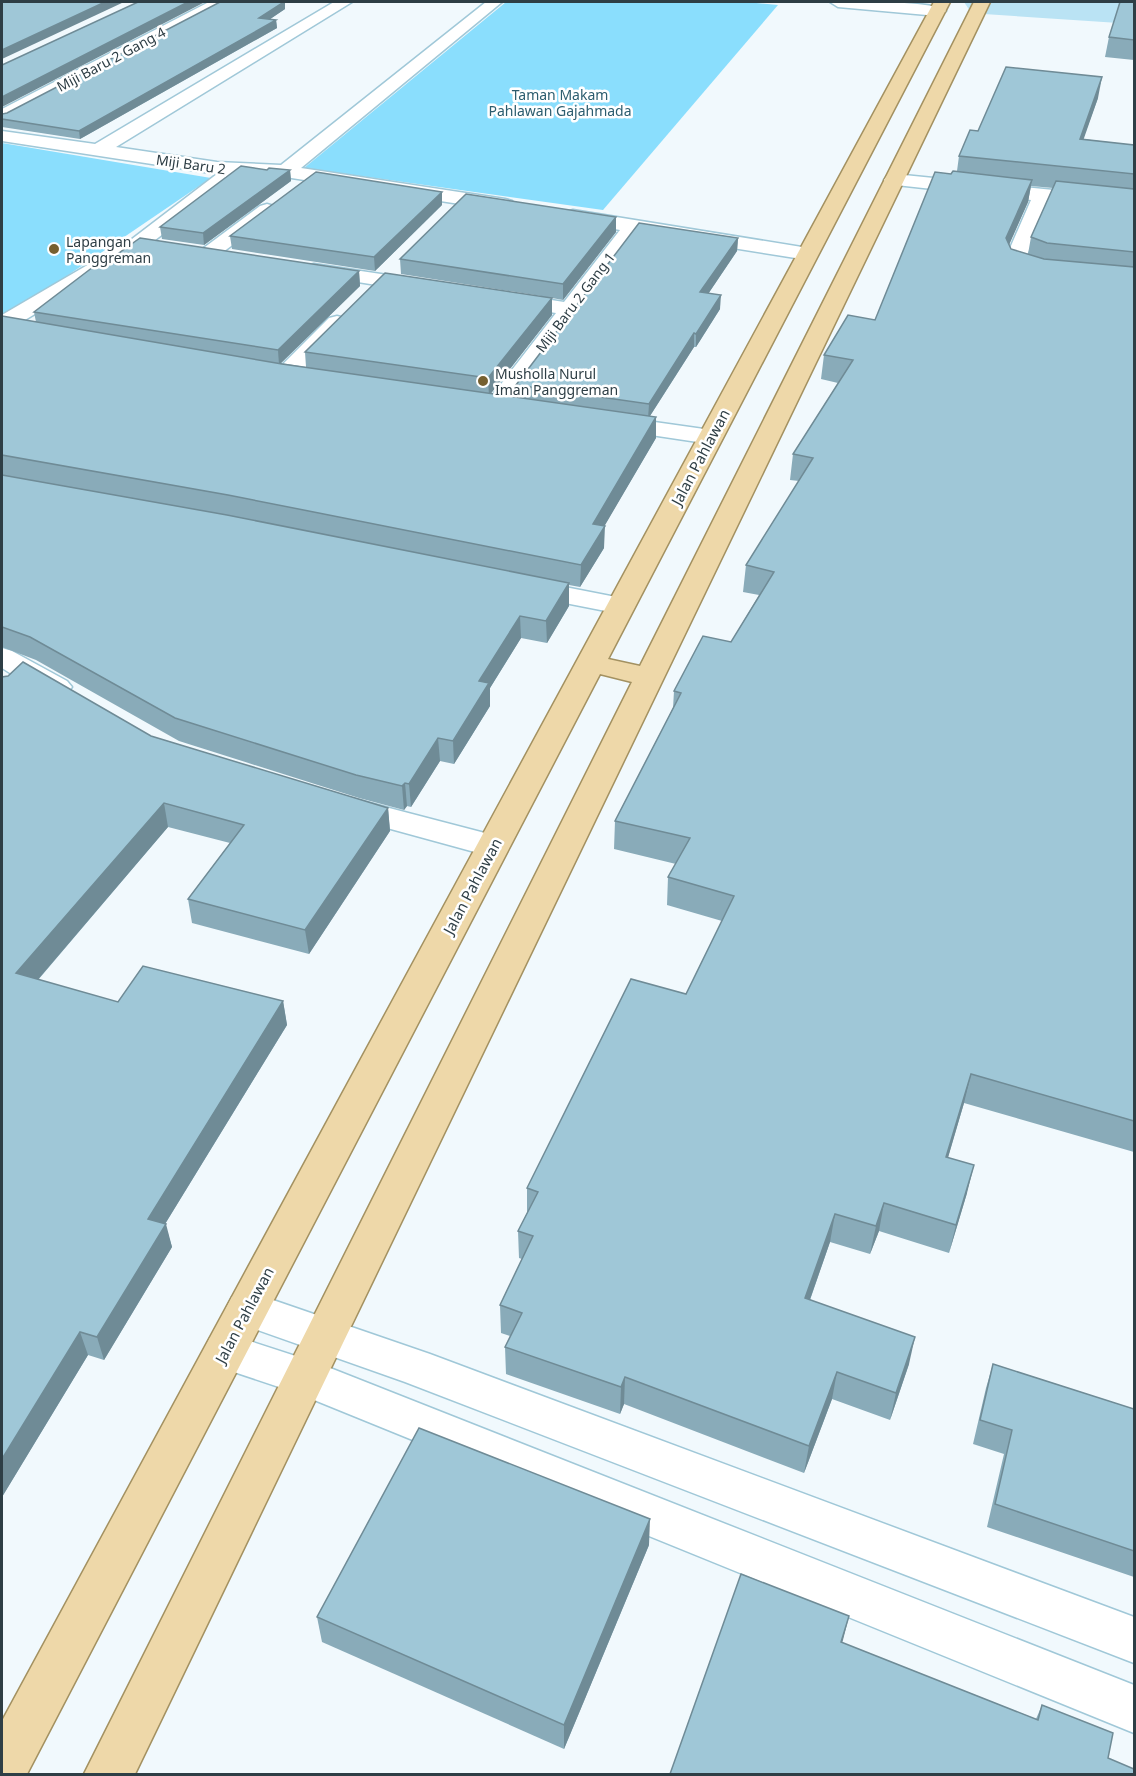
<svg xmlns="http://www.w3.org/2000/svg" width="1136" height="1776" viewBox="0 0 1136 1776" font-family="'Noto Sans',sans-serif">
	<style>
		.green { fill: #8adefd }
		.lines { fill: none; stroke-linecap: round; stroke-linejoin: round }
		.river { fill: #bae3f4; fill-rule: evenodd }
		.minor-casing { stroke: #a0c8d8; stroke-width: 3 }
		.major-casing { stroke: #a39161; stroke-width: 3 }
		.minor { fill: #fff; fill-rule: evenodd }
		.major { fill: #eed8a9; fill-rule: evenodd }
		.wall { fill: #89abb9; fill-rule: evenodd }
		.shaded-wall { fill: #6f8b96 }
		.building { fill: #9fc7d7; stroke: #6f8b96; stroke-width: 1.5 }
		.poi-dot { fill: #766030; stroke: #fff; stroke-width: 2 }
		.labels { text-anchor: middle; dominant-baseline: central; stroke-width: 5; stroke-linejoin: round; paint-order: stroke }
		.far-street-label { font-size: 14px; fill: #2e3e45; stroke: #fff }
		.far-park-label { font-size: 14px; fill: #2c5d6f; stroke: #fff }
		.far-poi-label { font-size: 14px; fill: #2e3e45; stroke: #fff; text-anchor: start }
		.street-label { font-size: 15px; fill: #2e3e45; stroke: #fff }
	</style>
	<rect width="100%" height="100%" fill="#f1f9fd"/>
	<!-- green -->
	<g class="green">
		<polygon points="506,2 746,2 778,5 603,210 304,168"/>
		<polygon points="2,143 211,178 2,320"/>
	</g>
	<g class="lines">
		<!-- river -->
		<polygon class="river" points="964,2 1134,2 1134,24 984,14 970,11"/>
		<!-- minor casing -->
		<g class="minor-casing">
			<g id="minor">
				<polygon points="209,2 228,2 225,5 8,120 2,121 2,109"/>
				<polygon points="334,2 352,2 116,147 217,162 281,165 486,2 502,2 301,168 505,199 512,201 515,205 512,209 505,211 285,177 240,175 146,247 10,329 2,330 2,315 132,239 217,174 2,141 2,131 95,144"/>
				<path d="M830 2C847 0 937 1 946 11L938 16 838 7Z"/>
				<polygon points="894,174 1134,198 1134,210 1050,201 1024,262 1047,270 1050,274 1047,278 1040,280 1008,270 1004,262 1031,200 887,184 884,180 887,176"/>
				<polygon points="267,204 274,206 277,210 274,214 215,258 201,258 198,254 201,250 260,206"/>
				<polygon points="573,210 808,248 815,250 818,254 815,258 808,260 638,233 504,411 496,413 488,411 484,406 488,401 556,313 499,304 496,299 499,294 507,293 564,302 620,230 566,220 563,216 566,212"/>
				<polygon points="314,264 421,280 428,282 432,286 428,290 421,292 307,274 304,270 307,266"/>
				<polygon points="337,316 345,318 348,323 345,328 293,380 285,382 277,380 274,375 277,370 329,318"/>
				<polygon points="612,416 711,430 720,432 723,437 720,442 711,444 604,428 600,423 604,418"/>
				<polygon points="524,579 621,598 631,600 635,606 631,612 621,614 514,593 510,587 514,581"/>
				<path d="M2 648 12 651 67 681 72 687 67 693C44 699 21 679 2 668Z"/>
				<polygon points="347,797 504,838 509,846 504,854 493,857 336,814 331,807 336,800"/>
				<polygon points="247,1291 430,1354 1134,1617 1134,1663 405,1382 232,1321 226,1309 232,1297"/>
				<polygon points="225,1333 320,1364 1134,1685 1134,1733 297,1393 210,1364 204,1351 210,1338"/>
			</g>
		</g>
		<!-- major casing -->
		<g class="major-casing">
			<polygon id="major" points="934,2 950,2 608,659 640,666 974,2 990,2 135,1774 84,1774 632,682 600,674 27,1774 2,1774 2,1721"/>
		</g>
		<!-- minor -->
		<use href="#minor" class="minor"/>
		<!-- major -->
		<use href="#major" class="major"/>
	</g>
	<!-- wall -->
	<g class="wall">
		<polygon points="285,2 285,9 270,19 276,20 277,28 80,139 2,127 2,114 7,113"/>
		<polygon points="1134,2 1134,60 1105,57 1109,37"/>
		<path d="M1098 98 1083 139 1134 145V1152L964 1103 948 1157 967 1193 949 1253 879 1231 870 1254 830 1242 810 1300 909 1364 890 1420 832 1399 804 1473 624 1404 620 1414 506 1374 505 1347 510 1336 501 1333 500 1305 522 1259 519 1258 518 1231 527 1213V1188L686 994 722 921 667 905 668 877 676 864 614 849 615 821 673 708 674 691 731 642 759 595 743 592 746 565 799 481 790 480 793 454 838 383 821 379 824 355 875 320 951 174 957 171 959 156 978 131ZM1031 186 1053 188 1031 237 1028 254 1011 249 1009 244 1028 202Z"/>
		<polygon points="267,170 290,170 291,181 204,245 162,239 160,227"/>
		<polygon points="442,205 375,271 232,249 230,236"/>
		<polygon points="616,217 616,232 563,300 552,298 552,315 491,393 516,397 516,385 738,238 737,251 708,294 720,309 696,347 694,347 650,416 656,438 604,526 604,548 580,587 569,585 569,606 547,643 521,638 490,688 490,706 454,764 440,761 411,807 407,806 404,810 359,798 179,741 36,660 2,647 2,316 36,322 34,312 102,265 359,271 360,286 281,363 306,367 305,352 541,296 401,274 400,259"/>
		<polygon points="2,677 151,736 388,808 390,831 309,954 192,923 188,899 230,843 168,827 38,980 118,1002 283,1001 287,1025 165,1224 172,1247 104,1360 88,1355 2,1497"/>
		<polygon points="993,1364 1134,1409 1134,1577 987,1527 1004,1454 973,1444 986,1388"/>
		<polygon points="649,1545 564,1749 322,1642 317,1617"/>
		<polygon points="842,1643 1036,1719 1042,1705 1108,1758 1134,1774"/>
	</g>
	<!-- shaded-wall -->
	<g class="shaded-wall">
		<polygon points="105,2 124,2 2,59 2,50"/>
		<polygon points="188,2 205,2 2,107 2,97"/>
		<polygon points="285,2 285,9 260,26 259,18"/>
		<polygon points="276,20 277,28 80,139 79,131"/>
		<polygon points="1102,77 1098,98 1076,161 1080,139"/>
		<polygon points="290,170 291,181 204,245 203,233"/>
		<polygon points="1032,180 1028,202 1002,261 1006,238"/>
		<polygon points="442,192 442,205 375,271 374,257"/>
		<polygon points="616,217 616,232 563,300 563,284"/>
		<polygon points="738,238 737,251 700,306 700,292"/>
		<polygon points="359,271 360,286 279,365 278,350"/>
		<polygon points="721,295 720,309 696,347 696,334"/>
		<polygon points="552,298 552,315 489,396 488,378"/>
		<polygon points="694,333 694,347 648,419 649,404"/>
		<polygon points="656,417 656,438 601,532 605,526 604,548 580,587 581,565 593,524"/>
		<polygon points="569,583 569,606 547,643 546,621"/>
		<polygon points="520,616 521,638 490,688 490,706 454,764 453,741 479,681"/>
		<polygon points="438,738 440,761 411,807 409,784"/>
		<polygon points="405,783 407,806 404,810 402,786"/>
		<polygon points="164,803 168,827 23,997 16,973"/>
		<polygon points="388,808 390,831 309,954 305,930"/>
		<polygon points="283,1001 287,1025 154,1242 148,1219"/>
		<polygon points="971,1074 964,1103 940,1185 946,1157"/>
		<polygon points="974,1165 967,1193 949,1253 956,1225"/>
		<polygon points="884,1203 879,1231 870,1254 876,1226"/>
		<polygon points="835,1214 830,1242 801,1325 805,1298"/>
		<polygon points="166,1224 172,1247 104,1360 97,1337"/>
		<polygon points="80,1332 88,1355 2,1497 2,1459"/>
		<polygon points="915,1337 909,1364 890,1420 896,1393"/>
		<polygon points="837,1372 832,1399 804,1473 809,1446"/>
		<polygon points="625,1377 624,1404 620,1414 621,1387"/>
		<polygon points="650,1519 649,1545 564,1749 564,1725"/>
		<polygon points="849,1616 843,1640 835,1666 841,1642"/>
	</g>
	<!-- building -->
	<g class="building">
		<polygon points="2,2 105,2 2,50"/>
		<polygon points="138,2 188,2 2,97 2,65"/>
		<polygon points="220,2 284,2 259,18 276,20 79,131 2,119 2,114 7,113"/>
		<polygon points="1120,2 1134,2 1134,40 1109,37"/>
		<polygon points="1006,67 1102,77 1080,139 1134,145 1134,174 959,156 970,130 978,131"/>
		<polygon points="241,166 267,170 269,168 290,170 203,233 160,227"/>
		<polygon points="953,171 1032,180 1006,238 1011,249 1044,259 1134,267 1134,1121 971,1074 946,1157 974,1165 956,1225 884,1203 876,1226 835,1214 805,1298 915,1337 896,1393 837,1372 809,1446 625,1377 621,1387 505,1347 522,1313 500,1305 533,1236 518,1231 538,1192 527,1188 631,979 686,994 734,896 668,877 690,838 615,821 681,693 674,691 703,636 731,642 774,572 746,565 813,458 793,454 853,360 824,355 848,315 875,320 935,172 951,174"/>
		<polygon points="316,172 442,192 374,257 230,236"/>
		<polygon points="1056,181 1134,189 1134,252 1047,243 1031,237"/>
		<polygon points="466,194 616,217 563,284 400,259"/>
		<polygon points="639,223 738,238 700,292 721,295 696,334 694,333 649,404 516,385"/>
		<polygon points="140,238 359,271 278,350 34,312 97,264 102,265"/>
		<polygon points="385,273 552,298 488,378 305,352"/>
		<polygon points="2,316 282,364 656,417 593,524 605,526 581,565 228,495 2,455"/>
		<polygon points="2,475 227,515 569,583 546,621 520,616 479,681 489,683 453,741 438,738 409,784 405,783 402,786 356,775 175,718 30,637 2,627"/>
		<polygon points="23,662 151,736 388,808 305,930 188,899 244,825 164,803 16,973 118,1002 143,966 283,1001 148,1219 166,1224 97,1337 80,1332 2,1459 2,677 8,676"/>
		<polygon points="993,1364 1134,1409 1134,1551 995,1504 1012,1430 980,1420"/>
		<polygon points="419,1428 650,1519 564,1725 317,1617"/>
		<polygon points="741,1574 849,1616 841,1642 1038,1720 1042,1705 1113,1733 1108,1758 1134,1769 1134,1774 670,1774"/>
	</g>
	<!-- markers -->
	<g class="poi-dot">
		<circle cx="54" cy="249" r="6"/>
		<circle cx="483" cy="381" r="6"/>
	</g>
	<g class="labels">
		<!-- far-street labels -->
		<g class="far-street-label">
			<text transform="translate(111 59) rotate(-28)">Miji Baru 2 Gang 4</text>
			<text transform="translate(191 164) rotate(8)">Miji Baru 2</text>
			<text transform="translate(575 302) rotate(-53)">Miji Baru 2 Gang 1</text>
		</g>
		<!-- far-park labels -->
		<g class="far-park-label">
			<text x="560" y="94">Taman Makam<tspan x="560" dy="16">Pahlawan Gajahmada</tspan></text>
		</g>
		<!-- far-poi labels -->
		<g class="far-poi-label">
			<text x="66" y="241">Lapangan<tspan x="66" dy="16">Panggreman</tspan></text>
			<text x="495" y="373">Musholla Nurul<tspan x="495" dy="16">Iman Panggreman</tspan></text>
		</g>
		<!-- street labels -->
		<g class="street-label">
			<text transform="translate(700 457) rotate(-62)">Jalan Pahlawan</text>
			<text transform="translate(472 886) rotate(-62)">Jalan Pahlawan</text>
			<text transform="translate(244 1315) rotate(-62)">Jalan Pahlawan</text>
		</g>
	</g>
	<!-- border -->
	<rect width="1136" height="1776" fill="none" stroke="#2e3e45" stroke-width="6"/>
</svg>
